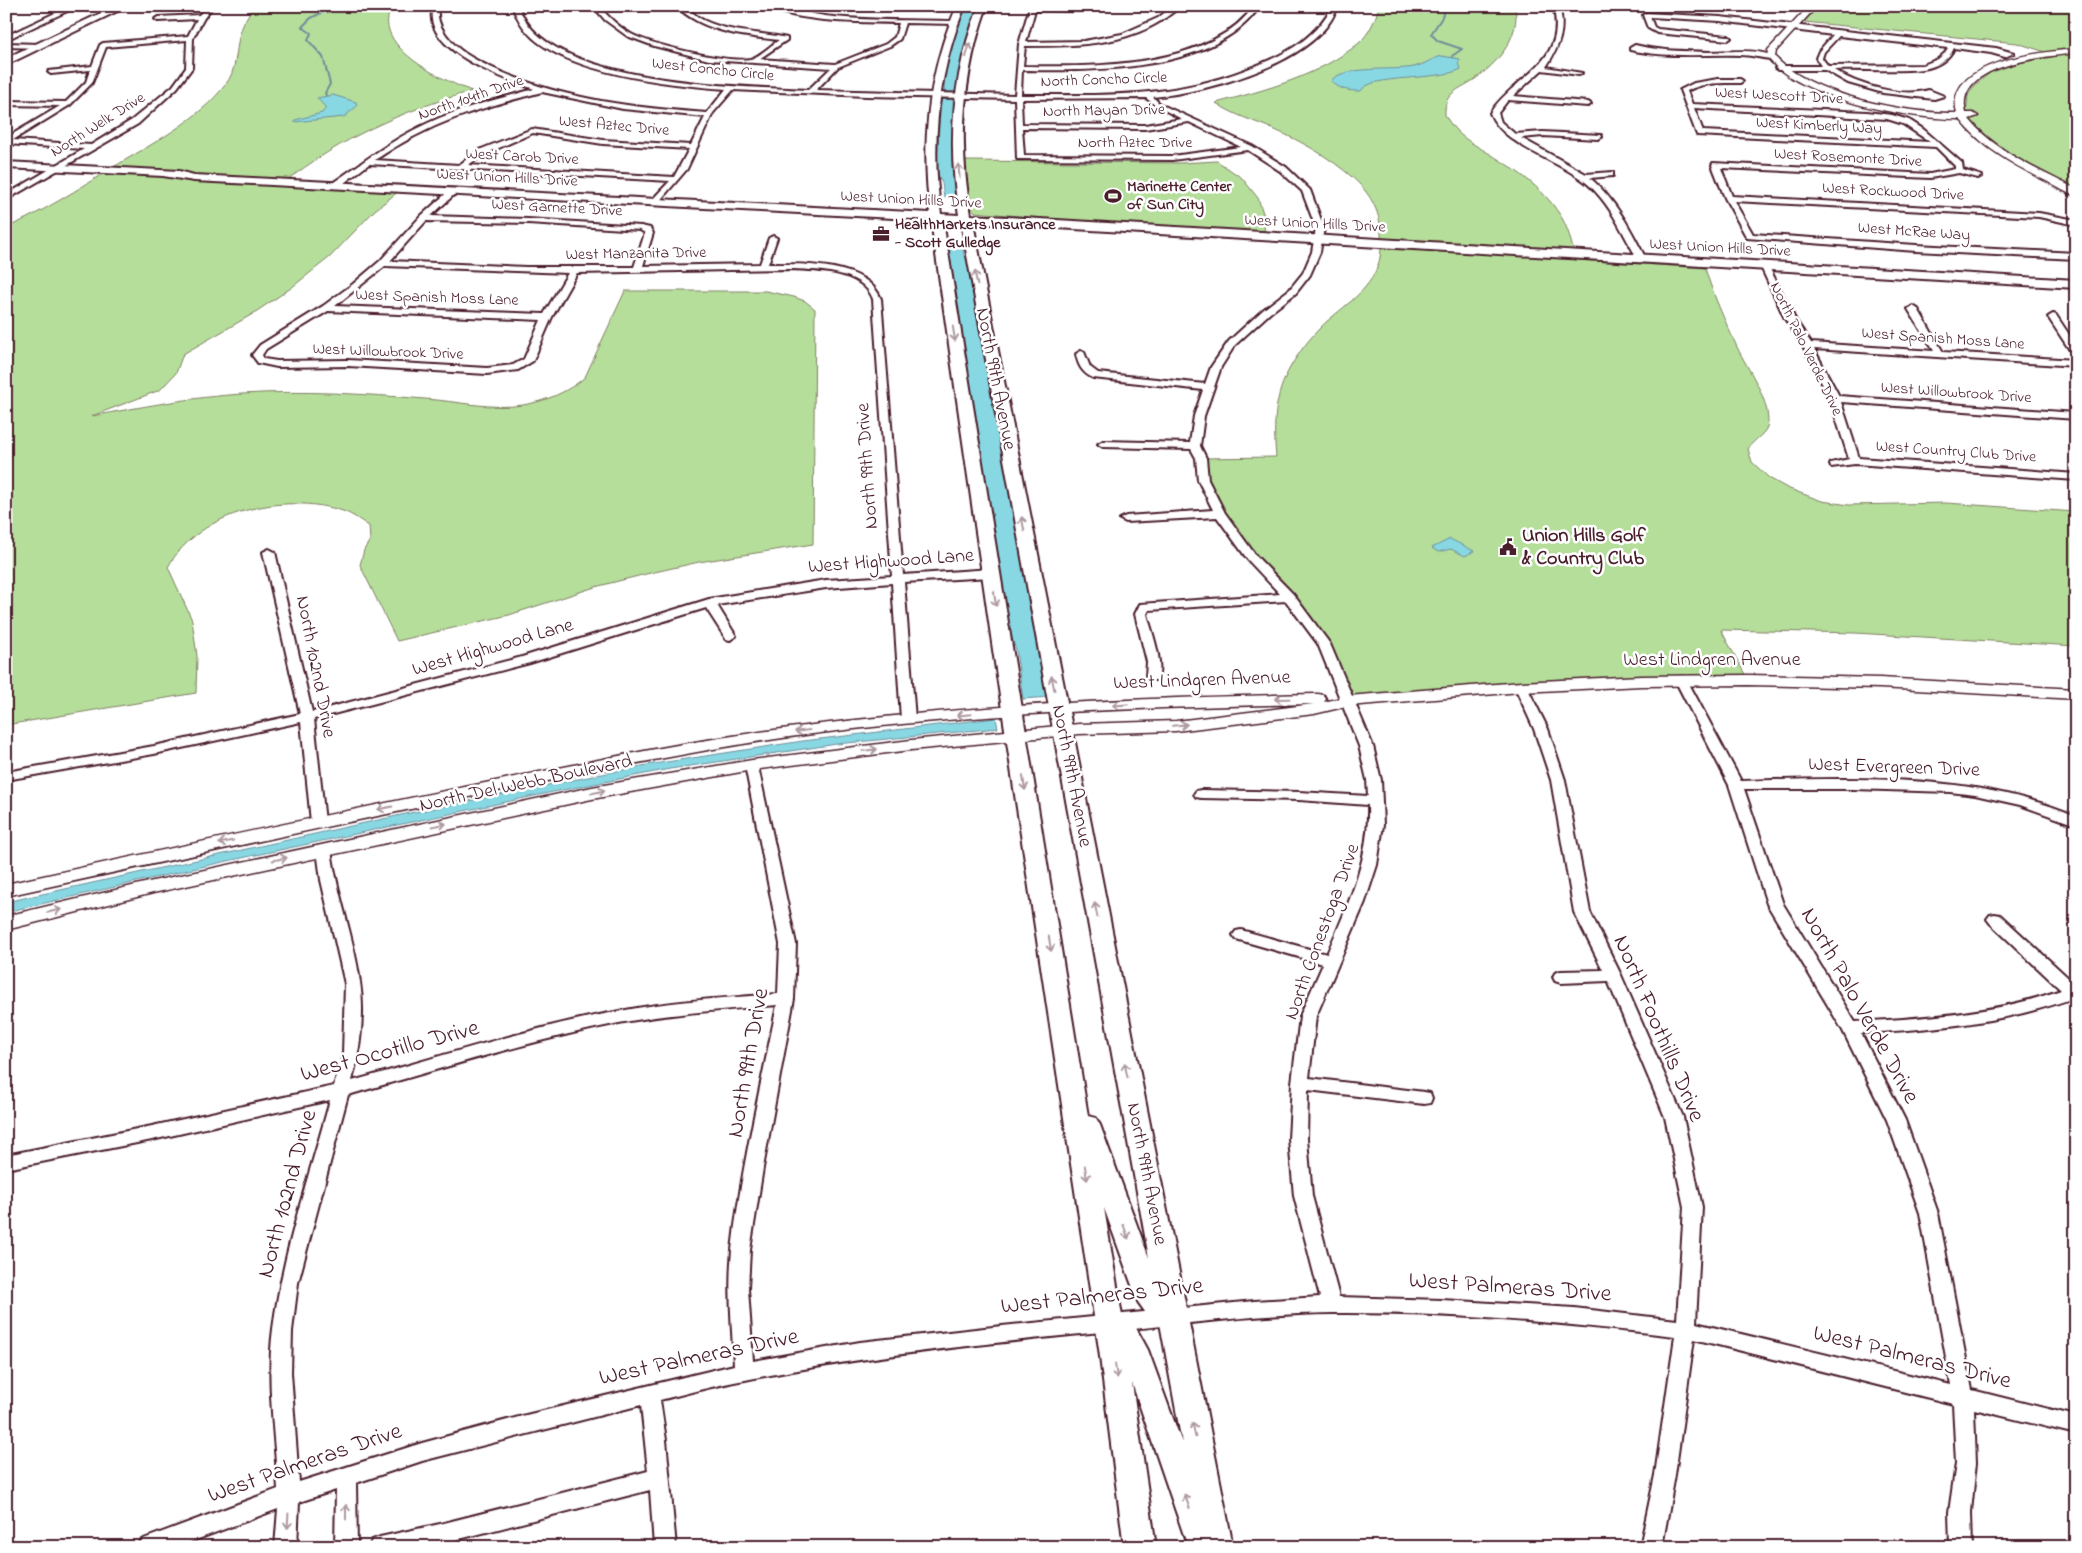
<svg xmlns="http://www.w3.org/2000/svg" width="2082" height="1553" viewBox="0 0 2082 1553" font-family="'Indie Flower',sans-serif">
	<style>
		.green { fill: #b5de9b; stroke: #807e63 }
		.water { fill: #88d8e4; stroke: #6f8e9a }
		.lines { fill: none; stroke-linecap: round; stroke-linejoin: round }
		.stream { stroke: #6f8e9a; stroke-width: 2 }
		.minor-casing { stroke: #4a1f2b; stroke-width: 4 }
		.tertiary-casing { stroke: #4a1f2b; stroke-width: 3 }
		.secondary-casing { stroke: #4a1f2b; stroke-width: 4 }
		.minor { fill: #fff; fill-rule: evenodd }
		.tertiary { fill: #fff; fill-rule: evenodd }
		.secondary { fill: #fff; fill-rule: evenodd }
		.oneway { stroke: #ae9aa0 }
		.labels { text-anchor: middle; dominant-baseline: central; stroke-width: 5; stroke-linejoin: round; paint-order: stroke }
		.far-street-label { font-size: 16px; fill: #4a1f2b; stroke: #fff }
		.far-poi-label { font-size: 16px; font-weight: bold; fill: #4a1f2b; stroke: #fff; text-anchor: start }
		.street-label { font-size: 20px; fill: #4a1f2b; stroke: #fff }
		.poi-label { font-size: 20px; font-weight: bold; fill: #4a1f2b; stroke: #fff; text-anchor: start }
		.near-street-label { font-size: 24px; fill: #4a1f2b; stroke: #fff }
	</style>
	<rect width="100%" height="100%" fill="#fff"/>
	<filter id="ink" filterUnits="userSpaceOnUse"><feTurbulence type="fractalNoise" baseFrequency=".02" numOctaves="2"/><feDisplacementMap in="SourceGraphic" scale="10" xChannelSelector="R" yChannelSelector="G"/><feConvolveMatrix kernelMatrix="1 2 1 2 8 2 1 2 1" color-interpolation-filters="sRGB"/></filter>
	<g filter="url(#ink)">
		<!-- green -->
		<g class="green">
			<path d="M254 6H393C391 10 389 14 388 17 382 52 447 82 472 91 399 112 343 137 282 184L399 191 375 210 330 257 291 288 251 315 183 354 176 373 160 390 92 416C141 407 192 397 242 394 302 390 365 394 425 399 457 401 491 410 523 405 546 401 568 392 585 377L625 291H766L794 297 805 301 815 309 813 544 699 562 646 574 595 587 509 615 397 641 360 565 364 550 370 540 369 526C361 521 352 514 343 511 284 492 200 510 168 567L192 620 197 656 196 693 6 725V228C43 212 78 189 112 168 151 144 198 121 226 84 236 71 236 52 239 37 242 25 247 16 254 6Z"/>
			<path d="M1379 6H1515C1521 36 1498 63 1475 79 1467 85 1455 89 1449 97 1445 102 1445 109 1445 115 1457 136 1470 142 1490 154 1518 171 1547 191 1563 220 1570 233 1572 247 1576 260L1705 268C1713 295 1725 321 1737 347 1748 370 1768 396 1768 422 1768 434 1753 439 1748 449L1752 462 1769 478 1787 488 1822 501 1849 505 1946 503 2076 512V646L1855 633 1721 630 1748 680 1348 701 1324 643 1252 558 1203 480 1201 458 1276 457C1273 425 1274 395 1291 366 1299 352 1310 338 1321 327 1339 309 1366 294 1376 270 1382 257 1381 246 1381 233 1380 210 1369 192 1352 177 1329 157 1303 142 1275 130 1255 121 1233 115 1216 103 1265 90 1319 76 1359 43 1369 34 1376 19 1379 6Z"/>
			<path d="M1819 6H2076V189C2037 169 1995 149 1966 115L1968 95 1975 85 1991 72 2031 59 2055 55 2017 43 1804 22Z"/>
			<path d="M965 161 1181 163 1217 161 1242 178 1258 198 1265 219 1264 233 1085 222 975 212C966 206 966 173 965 161Z"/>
		</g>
		<!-- water -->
		<g class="water">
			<path d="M966 6H979L964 51 955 94H944C945 86 943 78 944 70 947 49 957 25 966 6Z"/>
			<path d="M1442 56 1460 59 1458 64 1461 69C1440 81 1369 74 1361 91 1347 91 1341 90 1331 81 1342 65 1395 71 1414 67 1424 65 1432 58 1442 56Z"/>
			<polygon points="333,95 356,102 357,106 344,117 294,122 295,120 322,113 326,108 317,98"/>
			<polygon points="940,99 953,99 957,197 944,197 942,183 937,172"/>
			<polygon points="947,240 961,240 964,255 971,266 1049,697 1023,699 1016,650 1008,626"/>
			<polygon points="1450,539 1474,551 1465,556 1451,549 1438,552 1432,548"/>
			<polygon points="996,718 998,728 837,744 670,769 553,792 223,862 6,912 6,902 410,813 647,765 803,741"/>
		</g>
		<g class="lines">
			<!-- stream -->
			<g class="stream">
				<polyline points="1446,6 1441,19 1431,34 1438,41 1462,49 1452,56"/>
				<polyline points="326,95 325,93 330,84 323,57 308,40 311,33 302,27 311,18 335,6"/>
			</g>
			<!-- minor casing -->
			<g class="minor-casing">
				<g id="minor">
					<polygon points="70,6 78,6 6,40 6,36"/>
					<path d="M207 6H213L204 18 193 38 192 68 177 88 138 124 6 200V195L84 149 6 144V138L60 106 6 105V101L66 102 86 82 90 70 51 74 48 72 49 71 92 66 100 45 103 43 188 36 197 19 158 21 155 19 158 17 199 15ZM187 40 186 68 173 86 132 120 91 145 13 140 70 105 92 83 106 47Z"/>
					<path d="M433 6H439C435 19 442 31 451 41 463 55 482 63 499 71 565 100 636 108 707 113L726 89C672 85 575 75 533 38 523 29 517 18 512 6H518C523 17 528 26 537 34 590 83 738 87 808 90L831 68 709 60 654 46 627 36 605 20 593 6H599C608 17 619 27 631 34 652 45 727 63 750 59 759 57 771 45 779 40 743 36 703 32 676 6 687 6 694 15 703 20 730 33 759 32 787 38V40L759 59 835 64 886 44 895 37 899 23C861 22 798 23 765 6 787 6 811 15 834 17 874 21 914 20 954 21L956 24 905 23 900 39 890 46 838 67 816 90 1015 95 1019 44 1030 6 1080 7 1083 9 1080 11 1035 10 1026 42 1084 41 1122 34 1158 18 1173 6H1180C1138 46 1079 46 1025 46L1023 66C1091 67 1210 69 1254 6H1260C1214 73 1094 71 1022 70L1021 95C1109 95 1178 99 1260 64 1290 52 1317 36 1332 6H1338C1335 12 1333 18 1329 23 1298 67 1205 92 1153 97L1160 104 1252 146 1286 167 1310 190 1324 228 1320 252 1310 275 1296 293 1270 313 1235 345 1221 367 1204 416 1200 446 1206 458 1208 480 1225 513 1256 556 1293 594 1330 644 1373 746 1381 780 1383 825 1377 865 1365 902 1316 1016 1309 1078 1424 1092 1430 1093 1432 1098 1430 1103 1424 1104 1308 1090 1307 1139 1312 1196 1339 1297 1442 1300 1574 1308 1677 1320 1684 1207 1665 1117 1608 981 1561 983 1555 981 1553 977 1555 973 1561 971 1603 970 1574 912 1551 780 1534 729 1515 687 1521 683 1527 687 1548 729 1565 780 1590 912 1621 975 1683 1117 1702 1207 1696 1323 1951 1385 1920 1213 1887 1120 1842 1029 1767 904 1729 785 1675 680 1681 676 1687 680 1741 781C1852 778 1972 772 2076 816V825L2020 805 1975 795 1950 792 1853 789H1744L1783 904 1855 1022C1925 1018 1995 1014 2061 990L1990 923 1987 919 1990 915 1995 914 2000 915 2076 985V997C2006 1023 1935 1029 1861 1033L1905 1120 1938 1213 1972 1390 2076 1416V1434L1974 1409 1976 1463 1971 1512 1972 1547H1950L1949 1512 1956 1463 1953 1404 1694 1339 1675 1475 1662 1547H1640L1655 1475 1675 1336C1562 1323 1446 1312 1332 1313 1255 1314 1178 1325 1101 1332 982 1344 862 1356 745 1380 716 1385 688 1393 660 1400L666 1440 676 1547H654L650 1490 428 1547H369L372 1540 380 1537 440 1524 648 1471 641 1405 422 1461 356 1483 357 1547H335L336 1490 299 1502 297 1547H275L278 1509 177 1547H138L141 1540 278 1489C275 1437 266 1381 273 1329 282 1254 310 1174 330 1100L152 1140 6 1169V1155L152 1126 334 1086 343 1054 345 984 321 880 317 850 319 847H329L331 850C337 895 354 937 360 982 365 1014 360 1050 352 1081 440 1057 531 1027 620 1011 672 1001 725 998 778 994L780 944 745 765 752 761 757 762 796 944 794 999 763 1168 750 1250 748 1289 753 1361 860 1342 1002 1326 1254 1301 1320 1297 1294 1196 1289 1139 1292 1083 1300 1016 1323 964 1236 939 1233 935 1236 931 1241 930 1327 954C1348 905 1370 859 1368 805L1299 800 1201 798 1196 797 1194 794 1196 791 1201 790 1299 792 1368 796 1367 780 1359 746 1318 644 1286 601 1149 610 1147 614C1151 630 1165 665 1157 680H1147L1146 677 1147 662 1135 614 1140 604 1280 594 1248 560 1217 517 1126 522 1120 519 1126 516 1213 510 1198 480 1196 458 1191 449 1103 447 1098 444 1103 441 1190 443 1194 416 1203 390 1093 378C1082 373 1078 365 1076 354L1081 351 1084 352 1090 367 1098 373 1205 384 1211 367 1229 341 1264 309 1290 289 1303 273 1312 252 1316 228 1302 191 1280 171 1248 150 1172 160 1017 159 1015 99 866 96 733 90 713 113 687 169 657 204H654L650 202 670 181 369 164 340 186H334V182C365 161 394 138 428 123 462 107 499 99 534 89 505 79 420 50 433 6ZM542 92 623 109 705 117 691 145 603 140 532 129 479 150 459 165 375 160C432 121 477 109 542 92ZM1146 98 1156 106 1182 119 1145 125 1022 124 1021 99ZM1189 122 1241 147 1172 156 1024 155 1022 128 1145 129ZM533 133 603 144 689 149 674 177 468 165 485 154ZM777 1005C761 1086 741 1168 732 1250 728 1288 732 1327 734 1365L526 1415 422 1443 299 1482 291 1373 292 1331 298 1283 348 1095C438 1070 528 1041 619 1023 671 1013 724 1010 777 1005Z"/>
					<path d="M1553 6H1559C1566 30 1559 47 1546 67L1582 73 1579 75 1542 70 1513 96 1588 102 1591 104 1588 106 1508 100 1498 113 1501 122 1515 134 1543 132 1601 135 1602 137 1598 139 1543 136 1521 138 1586 174 1613 172V176L1590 178C1616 200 1631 230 1646 259L1645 261H1639C1623 235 1613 208 1591 187 1564 161 1504 148 1490 113 1515 75 1569 63 1553 6Z"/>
					<path d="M1646 13 1720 17 1996 48 2014 53 2005 57 1991 53 1954 48C1949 60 1936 67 1923 69 1896 72 1862 69 1834 70 1856 85 1903 98 1929 90L1944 96 1934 99 1883 93 1848 83 1825 70H1778L1775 68 1778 66H1821L1816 58 1819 51 1833 35 1720 21 1650 17 1654 27 1658 29 1728 36 1731 38 1728 40 1657 33 1648 28 1643 15ZM1839 36 1948 48 1945 53 1938 59 1923 65 1828 66 1822 58 1824 52Z"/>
					<polygon points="6,43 39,44 42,46 39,48 6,47"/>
					<path d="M1635 45C1659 51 1684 51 1709 52 1727 52 1759 48 1774 57L1771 59C1761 58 1750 55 1740 55 1704 54 1665 58 1630 50V48Z"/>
					<path d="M1718 79H1740L1743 81 1740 83C1722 83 1703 82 1687 91L1692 104 1867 112 1892 115 1909 120 1923 129 1962 163 1963 170 1982 176 1978 178 1959 173 1930 178 1721 168 1732 196 2039 213 2076 220V225L2039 217 1734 201 1753 234 1916 245 2076 253V259L1916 251 1747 238 1725 198 1712 165 1713 163 1930 174 1955 169V166L1936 147 1697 135 1680 90 1694 83ZM1694 108 1887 119 1903 124 1930 142 1703 131Z"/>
					<path d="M451 189 458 191 431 216 528 219 641 226 650 228 653 233 643 266 760 264 769 238 773 236 777 238 768 264C801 264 867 262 881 299L903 575 991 569 997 573 991 577 904 582 915 719 913 722H903L901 719 892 583 826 588 717 605 736 636 730 640 726 639 706 608 530 663 314 719 325 822 323 825H313L311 822 301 722 154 754 6 780V772L154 746 300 714 263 552 269 549 275 552 312 712 522 657 709 599 826 580 892 576 873 299C862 269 814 270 788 269L577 273 552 317 533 361 518 370 487 374 348 366 277 367 258 363 252 355 260 345 323 306 353 284 380 261 421 216ZM426 221 528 223 640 230 645 233 634 267H526L390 261ZM385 266 568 273 544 314 335 306ZM328 311 541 320 524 359 513 365 487 368 348 360 277 361 264 359 262 355 266 349Z"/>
					<polygon points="1765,264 1769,267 1795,319 1811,343 1934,351 1908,309 1913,306 1918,309 1943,352 2076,360 2076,366 1814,349 1839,396 2076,413 2076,419 1841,402 1859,458 2076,474 2076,480 1855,464 1831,467 1830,465 1831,463 1849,459 1830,399 1803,346 1785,319 1761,267"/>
					<polygon points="2053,314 2056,315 2076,345 2076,356 2073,355 2048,317"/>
				</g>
			</g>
			<!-- tertiary casing -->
			<g class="tertiary-casing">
				<g id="tertiary">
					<path d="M1809 6H1817L1776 51 1775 57C1811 95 1906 114 1957 113 1943 61 2042 52 2076 49V53C2044 57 1953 64 1966 113H1973L1978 116 1969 119C1995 152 2039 170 2076 189V196C2066 193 2057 187 2048 182 2016 166 1982 148 1960 119 1908 119 1800 99 1767 57L1768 50Z"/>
					<path d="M1748 675 1880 678 2076 689V699L1880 688 1748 685 1641 686 1521 692 1348 706 1314 714 1176 731 1079 734 911 750 752 770 592 799 153 893 6 930V916L153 881 592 787 752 760 911 740 1079 724 1176 721 1314 704C1124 708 931 714 743 744 658 758 573 776 488 793 327 826 167 861 6 896V884C167 849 328 814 490 782 575 765 660 746 746 734 935 706 1127 698 1318 694L1324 695 1326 699 1324 702 1348 696 1521 682 1641 676Z"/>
				</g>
			</g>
			<!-- secondary casing -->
			<g class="secondary-casing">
				<g id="secondary">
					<polygon points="116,6 128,6 6,65 6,58"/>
					<path d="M957 6H965C938 72 930 144 941 214L959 215C947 143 952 74 979 6H987C962 75 958 144 971 215L2076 280V288L973 223 1233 1547H1188L1132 1383 1156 1547H1124L1099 1349 993 650 931 220 194 181 163 176 6 168V162L179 171 194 175 930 213C921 142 928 72 957 6ZM943 221 961 222 1149 1258 1100 1125 1096 1118 1088 1116ZM1104 1208 1138 1302 1148 1316 1160 1323 1182 1443 1148 1350 1136 1328 1122 1316Z"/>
				</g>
			</g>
			<!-- minor -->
			<use href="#minor" class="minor"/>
			<!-- tertiary -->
			<use href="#tertiary" class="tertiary"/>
			<!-- secondary -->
			<use href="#secondary" class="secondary"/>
		</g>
		<!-- one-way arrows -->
		<defs><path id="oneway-shaft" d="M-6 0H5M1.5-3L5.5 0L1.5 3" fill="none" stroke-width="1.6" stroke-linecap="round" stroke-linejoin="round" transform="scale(1.25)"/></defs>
		<g class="oneway">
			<use href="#oneway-shaft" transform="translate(968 50) rotate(-75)"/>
			<use href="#oneway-shaft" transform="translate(959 171) rotate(-95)"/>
			<use href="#oneway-shaft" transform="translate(976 278) rotate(-101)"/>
			<use href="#oneway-shaft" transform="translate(954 334) rotate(81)"/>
			<use href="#oneway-shaft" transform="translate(1023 524) rotate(-101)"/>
			<use href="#oneway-shaft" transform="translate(995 599) rotate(82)"/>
			<use href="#oneway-shaft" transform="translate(1053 683) rotate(-101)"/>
			<use href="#oneway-shaft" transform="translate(1282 699) rotate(179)"/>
			<use href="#oneway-shaft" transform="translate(1120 705) rotate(176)"/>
			<use href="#oneway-shaft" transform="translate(964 715) rotate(175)"/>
			<use href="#oneway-shaft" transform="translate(1180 725) rotate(-6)"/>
			<use href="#oneway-shaft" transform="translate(802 731) rotate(173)"/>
			<use href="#oneway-shaft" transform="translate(870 750) rotate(-7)"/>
			<use href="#oneway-shaft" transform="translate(1024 783) rotate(81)"/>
			<use href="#oneway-shaft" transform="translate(598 792) rotate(-11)"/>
			<use href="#oneway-shaft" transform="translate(385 808) rotate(169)"/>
			<use href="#oneway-shaft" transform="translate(439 825) rotate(-12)"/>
			<use href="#oneway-shaft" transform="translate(226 842) rotate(168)"/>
			<use href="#oneway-shaft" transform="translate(280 859) rotate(-12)"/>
			<use href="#oneway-shaft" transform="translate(1096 910) rotate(-101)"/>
			<use href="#oneway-shaft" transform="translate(54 911) rotate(-14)"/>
			<use href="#oneway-shaft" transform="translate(1050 944) rotate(81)"/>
			<use href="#oneway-shaft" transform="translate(1126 1070) rotate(-101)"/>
			<use href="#oneway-shaft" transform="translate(1086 1173) rotate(81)"/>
			<use href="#oneway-shaft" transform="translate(1126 1232) rotate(70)"/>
			<use href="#oneway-shaft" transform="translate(1116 1371) rotate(82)"/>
			<use href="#oneway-shaft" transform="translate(1194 1430) rotate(-101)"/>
			<use href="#oneway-shaft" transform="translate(1187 1501) rotate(-110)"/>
			<use href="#oneway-shaft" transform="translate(346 1512) rotate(-90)"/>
			<use href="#oneway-shaft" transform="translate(288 1521) rotate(93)"/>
		</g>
	</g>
	<!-- icons -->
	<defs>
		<g id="stadium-bare" transform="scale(1.35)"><path d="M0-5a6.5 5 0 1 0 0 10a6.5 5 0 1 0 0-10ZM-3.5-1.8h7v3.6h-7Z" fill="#4a1f2b" stroke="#fff" stroke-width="2.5" paint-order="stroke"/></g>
		<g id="office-bare" transform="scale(1.35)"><path d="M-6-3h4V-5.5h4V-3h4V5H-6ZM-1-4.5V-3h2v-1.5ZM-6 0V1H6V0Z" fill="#4a1f2b" stroke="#fff" stroke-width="2.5" paint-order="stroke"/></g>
		<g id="civic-bare" transform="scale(1.35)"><path d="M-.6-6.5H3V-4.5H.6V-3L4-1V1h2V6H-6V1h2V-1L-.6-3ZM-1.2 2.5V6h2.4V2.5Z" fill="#4a1f2b" stroke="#fff" stroke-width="2.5" paint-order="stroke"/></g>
	</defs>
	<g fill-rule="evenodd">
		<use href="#stadium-bare" x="1113" y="196"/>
		<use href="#office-bare" x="881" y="234"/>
		<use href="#civic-bare" x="1508" y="547"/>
	</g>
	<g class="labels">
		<!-- far-street labels -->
		<g class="far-street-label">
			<text transform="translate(713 70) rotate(6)">West Concho Circle</text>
			<text transform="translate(1104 80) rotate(-2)">North Concho Circle</text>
			<text transform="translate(1779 96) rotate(3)">West Wescott Drive</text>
			<text transform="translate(471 98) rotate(-19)">North 104th Drive</text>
			<text transform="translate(1104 111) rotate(-1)">North Mayan Drive</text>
			<text transform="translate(98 125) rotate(-32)">North Welk Drive</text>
			<text transform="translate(614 126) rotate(5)">West Aztec Drive</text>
			<text transform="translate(1819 126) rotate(3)">West Kimberly Way</text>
			<text x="1135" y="143">North Aztec Drive</text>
			<text transform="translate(522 157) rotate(3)">West Carob Drive</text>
			<text transform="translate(1848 158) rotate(3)">West Rosemonte Drive</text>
			<text transform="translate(507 178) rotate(3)">West Union Hills Drive</text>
			<text transform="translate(1893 192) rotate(3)">West Rockwood Drive</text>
			<text transform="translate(911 200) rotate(3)">West Union Hills Drive</text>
			<text transform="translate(557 208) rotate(3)">West Garnette Drive</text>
			<text transform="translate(1315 224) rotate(3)">West Union Hills Drive</text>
			<text transform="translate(1914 232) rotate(4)">West McRae Way</text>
			<text transform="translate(1720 248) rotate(3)">West Union Hills Drive</text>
			<text transform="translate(636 254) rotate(-1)">West Manzanita Drive</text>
			<text transform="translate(437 298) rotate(2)">West Spanish Moss Lane</text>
			<text transform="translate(1943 339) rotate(4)">West Spanish Moss Lane</text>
			<text transform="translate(1806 349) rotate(64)">North Palo Verde Drive</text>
			<text transform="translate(388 352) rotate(2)">West Willowbrook Drive</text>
			<text transform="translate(1956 393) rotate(4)">West Willowbrook Drive</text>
			<text transform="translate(1956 452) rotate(4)">West Country Club Drive</text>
		</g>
		<!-- far-poi labels -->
		<g class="far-poi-label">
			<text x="1127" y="187">Marinette Center<tspan x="1127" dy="18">of Sun City</tspan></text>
			<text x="895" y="225">HealthMarkets Insurance<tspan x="895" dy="18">- Scott Gulledge</tspan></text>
		</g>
		<!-- street labels -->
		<g class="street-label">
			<text transform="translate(995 379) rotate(79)">North 99th Avenue</text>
			<text transform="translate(868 466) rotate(-94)">North 99th Drive</text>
			<text transform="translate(891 562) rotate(-4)">West Highwood Lane</text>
			<text transform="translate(493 648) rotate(-16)">West Highwood Lane</text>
			<text x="1712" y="660">West Lindgren Avenue</text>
			<text transform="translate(315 667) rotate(79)">North 102nd Drive</text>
			<text transform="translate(1202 681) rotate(-2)">West Lindgren Avenue</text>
			<text transform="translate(1894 768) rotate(2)">West Evergreen Drive</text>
			<text transform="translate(1071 776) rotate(79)">North 99th Avenue</text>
			<text transform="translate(526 784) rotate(-12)">North Del Webb Boulevard</text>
			<text transform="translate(1323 932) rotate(-70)">North Conestoga Drive</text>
			<text transform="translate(1146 1174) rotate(79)">North 99th Avenue</text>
		</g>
		<!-- poi labels -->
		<g class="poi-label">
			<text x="1522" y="536">Union Hills Golf<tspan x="1522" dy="23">&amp; Country Club</tspan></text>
		</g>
		<!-- near-street labels -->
		<g class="near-street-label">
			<text transform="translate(1859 1006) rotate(61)">North Palo Verde Drive</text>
			<text transform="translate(1658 1029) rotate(67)">North Foothills Drive</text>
			<text transform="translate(390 1052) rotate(-15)">West Ocotillo Drive</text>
			<text transform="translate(749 1063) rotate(-80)">North 99th Drive</text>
			<text transform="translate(288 1194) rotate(-75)">North 102nd Drive</text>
			<text transform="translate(1510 1288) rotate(4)">West Palmeras Drive</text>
			<text transform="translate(1102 1297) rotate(-6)">West Palmeras Drive</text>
			<text transform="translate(699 1358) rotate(-12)">West Palmeras Drive</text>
			<text transform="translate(1912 1358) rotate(14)">West Palmeras Drive</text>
			<text transform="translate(305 1464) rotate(-19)">West Palmeras Drive</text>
		</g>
	</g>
	<!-- margin -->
	<rect width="2082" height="1553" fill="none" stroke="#fff" stroke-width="25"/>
	<rect x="12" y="12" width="2057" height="1528" fill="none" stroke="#4a1f2b" stroke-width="2" filter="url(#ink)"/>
</svg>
